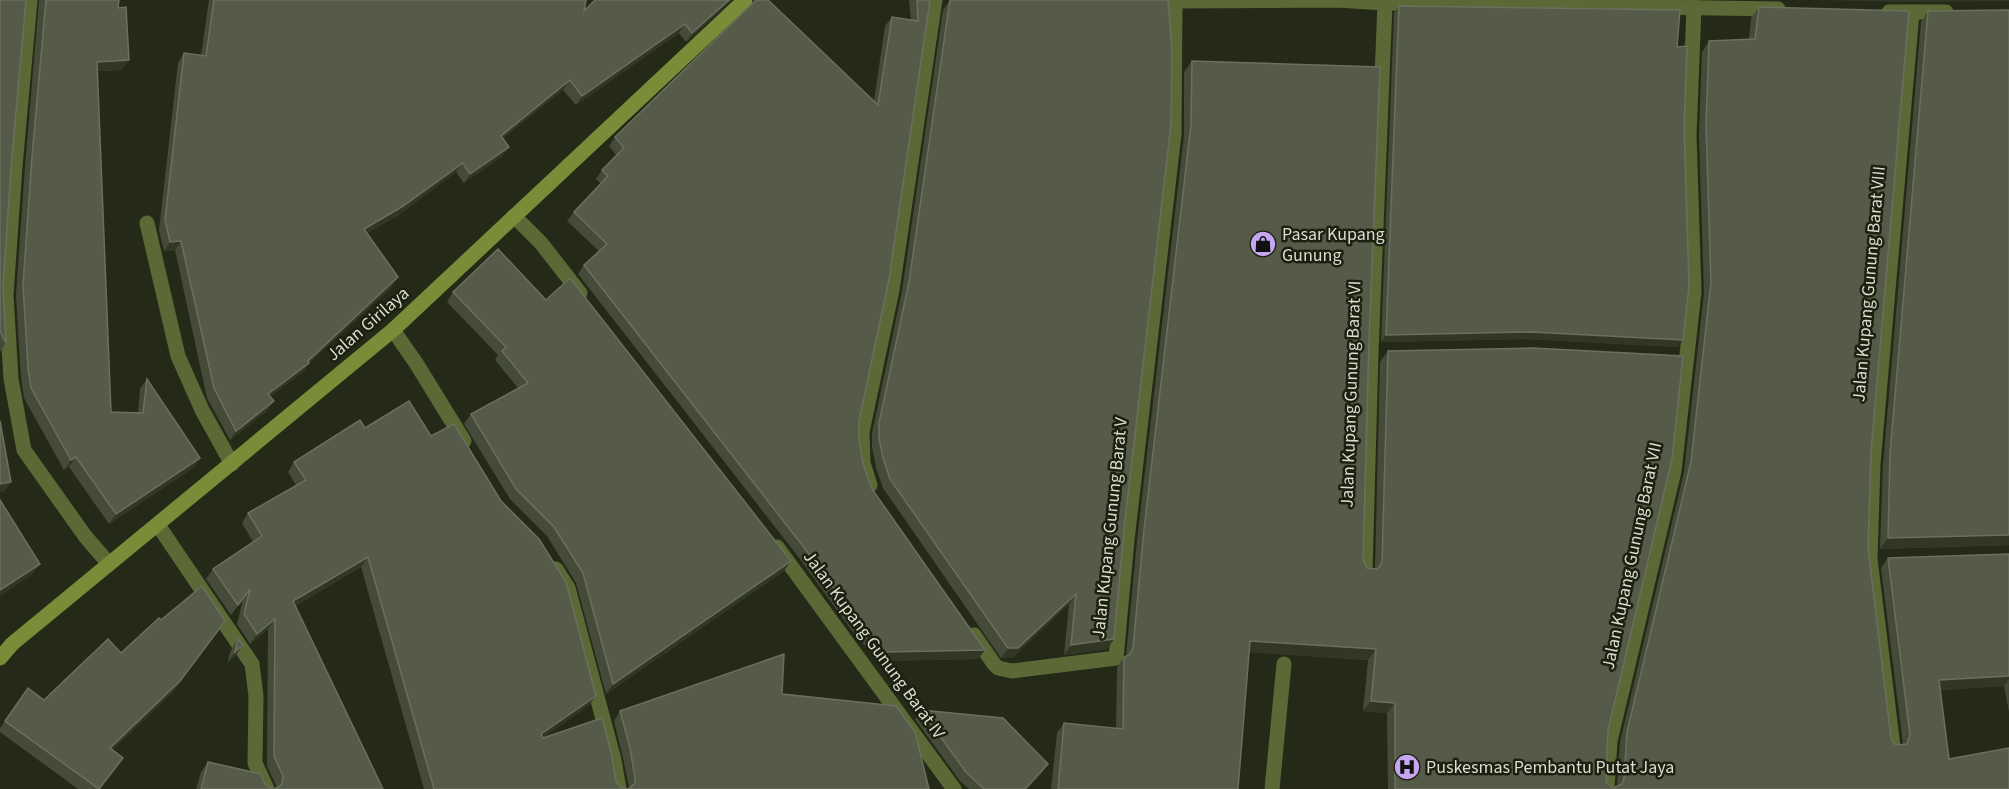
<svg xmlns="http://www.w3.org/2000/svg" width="2009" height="789" viewBox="0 0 2009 789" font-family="'Source Sans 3',sans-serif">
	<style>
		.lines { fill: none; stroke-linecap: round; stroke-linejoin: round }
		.lane { stroke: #5c6835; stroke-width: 15 }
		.street { stroke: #5c6835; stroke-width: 15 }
		.secondary { stroke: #7a8c37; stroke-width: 15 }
		.wall { fill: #464b39 }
		.shaded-wall { fill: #323725 }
		.building { fill: #565b49; stroke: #6b6f5e; stroke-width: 1.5 }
		.labels { text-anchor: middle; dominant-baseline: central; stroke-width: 5; stroke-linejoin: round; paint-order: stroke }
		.poi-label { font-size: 18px; fill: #daddd2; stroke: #1c200e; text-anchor: start }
		.street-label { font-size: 18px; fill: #daddd2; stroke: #1c200e }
	</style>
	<rect width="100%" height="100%" fill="#252a18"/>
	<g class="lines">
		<!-- lane -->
		<polyline class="lane" points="1272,789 1284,664"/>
		<!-- street -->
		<g class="street">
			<polyline points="30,0 15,166 6,295 11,379 24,450 85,536 109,564"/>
			<polyline points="1166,1 1337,0 1385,3 1778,9"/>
			<polyline points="1889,12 1946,12"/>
			<polyline points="514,216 541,243 580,293"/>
			<polyline points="147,223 178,356 202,410 232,464"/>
			<polyline points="393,330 416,363 464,441"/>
			<polyline points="870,485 863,463 862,432 892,290 935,0"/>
			<polyline points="158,525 252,664 256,696 255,763 267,789"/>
			<polyline points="777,547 954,789"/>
			<polyline points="556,569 568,588 614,760 619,789"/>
			<polyline points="1365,571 1371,352 1385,3"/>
			<polyline points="974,635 994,664 998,668 1012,671 1116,658 1127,540 1174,134 1175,1"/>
			<polyline points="1893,747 1870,559 1873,464 1912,12"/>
			<polyline points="1607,789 1610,741 1674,471 1694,292 1689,135 1694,7"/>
		</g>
		<!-- secondary -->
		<polyline class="secondary" points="0,658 12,644 393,330 745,0"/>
	</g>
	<!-- wall -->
	<g class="wall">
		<polygon points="0,0 12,156 3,285 6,343 0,352"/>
		<polygon points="39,0 119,0 118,8 122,70 97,71 111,412 138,413 140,389 147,379 200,458 193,468 109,524 69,467 64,470 24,398 21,378 16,295 25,167"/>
		<polygon points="209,0 586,0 584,11 595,0 732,0 686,42 679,33 576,105 563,90 503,138 509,147 502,156 464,183 456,172 397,216 367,233 398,277 392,287 309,363 303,372 270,396 268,410 230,440 207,398 175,250 164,251 159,230 178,63 184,53 201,55"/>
		<polygon points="909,0 930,0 859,421 859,440 863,464 872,489 985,650 978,659 878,661 850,628 800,559 578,274 584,265 599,251 567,221 574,212 601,184 596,179 602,170 616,155 609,146 615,137 874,101 885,26 892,17 911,20"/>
		<polygon points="950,0 1124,529 1114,639 1107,649 1064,655 1069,604 1012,658 1001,658 883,488 876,468 872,447 872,433 902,291 943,10"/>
		<polygon points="1399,6 1677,47 1684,128 1678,347 1526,339 1381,342 1394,13"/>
		<polygon points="1759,7 1871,452 1868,548 1891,738 1893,743 1897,745 1903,744 1881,568 1888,558 2009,554 2009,712 2004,686 1940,690 1949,759 2009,789 1388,789 1387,713 1363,711 1368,660 1249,652 1238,789 1051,789 1057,733 1064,723 1116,728 1117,668 1124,657 1126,656 1137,541 1184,135 1184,72 1192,61 1369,341 1363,560 1367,568 1375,569 1380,362 1388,351 1608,730 1606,782 1613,788 1617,786 1620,742 1684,472 1704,293 1699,135 1702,52 1709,41 1749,39 1751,18"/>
		<polygon points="2009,10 2009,545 1880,549 1883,465 1921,22 1928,11"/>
		<polygon points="453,292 784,571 606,694 576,583 547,536 510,499 464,424 471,414 518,388 495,360 498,355 447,302"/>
		<polygon points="365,428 589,705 542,738 616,781 622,788 628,789 629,787 623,758 614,721 620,711 782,694 929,789 424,789 361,567 295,606 383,789 196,789 201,772 208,762 265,784 272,789 276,788 276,785 267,766 268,629 250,644 237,624 243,599 231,615 206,579 213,569 253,542 242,523 248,513 296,485 288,472 294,462"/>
		<polygon points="238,639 243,645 235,656 227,663 231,650"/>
		<polygon points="121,653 173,692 112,750 100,789 78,789 0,732 0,728 28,688 44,700"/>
		<polygon points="921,710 1048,764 1042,773 1027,789 969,789 960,781 915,719"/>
	</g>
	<!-- shaded-wall -->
	<g class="shaded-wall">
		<polygon points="729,0 732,0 686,42 692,33"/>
		<polygon points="1814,0 2009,0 2009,1 1912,2"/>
		<polygon points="685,24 679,33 576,105 582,96"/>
		<polygon points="129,60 122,70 90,71 97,62"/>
		<polygon points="570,80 563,90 494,145 501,136"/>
		<polygon points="509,147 502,156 464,183 470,174"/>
		<polygon points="463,163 456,172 397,216 357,239 364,229"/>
		<polygon points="181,241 175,250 164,251 170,242"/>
		<polygon points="398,277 392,287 309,363 303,372 262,403 268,394 308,361"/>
		<polygon points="1531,332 1683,340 1678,347 1526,339 1381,342 1386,335"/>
		<polygon points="274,401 268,410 230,440 236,431"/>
		<polygon points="76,457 69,467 64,470 71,460"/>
		<polygon points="200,458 193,468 109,524 116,514"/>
		<polygon points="11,482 4,492 0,492 0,484"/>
		<polygon points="2009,535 2009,545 1880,549 1888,538"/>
		<polygon points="368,557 361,567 287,611 293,601"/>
		<polygon points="791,561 784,571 606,694 613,684"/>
		<polygon points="40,564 33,574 0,596 0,590"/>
		<polygon points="1076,594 1069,604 1012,658 1001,658 1008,648"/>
		<polygon points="275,619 268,629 250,644 257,634"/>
		<polygon points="218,632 173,692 103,758 110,748"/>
		<polygon points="1114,639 1107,649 1064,655 1071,645"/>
		<polygon points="1250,641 1376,649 1368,660 1243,652"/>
		<polygon points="243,645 235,656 227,663 235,652"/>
		<polygon points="985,650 978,659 878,661 885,652"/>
		<polygon points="2009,676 2009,679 2004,686 1931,691 1939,680"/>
		<polygon points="596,696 589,705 534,744 541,734"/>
		<polygon points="1371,701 1395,703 1387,713 1363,711"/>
		<polygon points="1048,764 1042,773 1027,789 1025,789"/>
	</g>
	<!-- building -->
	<g class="building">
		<polygon points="0,0 26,0 12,156 3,285 6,343 0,331"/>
		<polygon points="46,0 119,0 118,8 126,7 129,60 97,62 111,412 143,413 147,379 200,458 116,514 76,457 71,460 31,388 28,368 23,285 32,157"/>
		<polygon points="214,0 586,0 584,11 595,0 729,0 692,33 685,24 582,96 570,80 501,136 509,147 470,174 463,163 403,206 364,229 398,277 308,361 309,363 268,394 274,401 236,431 214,388 181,241 170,242 165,220 184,53 206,56"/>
		<polygon points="756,0 768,0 878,105 892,17 918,21 917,0 930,0 889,279 859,421 859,440 863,464 872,489 985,650 885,652 856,619 806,550 584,265 607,244 574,212 608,176 602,170 624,148 615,137"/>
		<polygon points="950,0 1168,0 1172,50 1171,124 1124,529 1114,639 1071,645 1076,594 1018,648 1008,648 890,479 883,458 879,438 879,423 909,282"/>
		<polygon points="1399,6 1680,10 1677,47 1687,46 1684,128 1689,285 1683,340 1531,332 1386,335"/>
		<polygon points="1759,7 1909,11 1871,452 1868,548 1891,738 1893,743 1897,745 1907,744 1910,735 1888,558 2009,554 2009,676 1939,680 1949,759 2009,748 2009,789 1395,789 1395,703 1371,701 1376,649 1250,641 1238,789 1058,789 1064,723 1123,729 1124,657 1129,655 1133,648 1144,530 1191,124 1192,61 1380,67 1369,341 1363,560 1367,568 1377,569 1380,566 1382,561 1388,351 1533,348 1683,356 1672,459 1608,730 1606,782 1613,788 1622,784 1624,779 1627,732 1691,462 1711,282 1706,124 1709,41 1755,39"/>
		<polygon points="2009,10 2009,535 1888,538 1890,454 1928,11"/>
		<polygon points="498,249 546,300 570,278 791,561 613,684 583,573 554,527 516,489 471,414 528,383 502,351 506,347 453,292"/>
		<polygon points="409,401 431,436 454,424 501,501 539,539 566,582 596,696 541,734 543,738 602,718 611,752 616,781 622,788 628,789 635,783 635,778 630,748 620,711 784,654 782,694 896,706 915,732 929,789 434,789 368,557 293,601 383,789 201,789 208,762 261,774 265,784 272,789 277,788 282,784 283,776 274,756 275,619 257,634 244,614 250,589 238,605 213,569 262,536 248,513 306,480 294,462 360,420 365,428"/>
		<polygon points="0,421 11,482 0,484"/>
		<polygon points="0,500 40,564 0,590"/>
		<polygon points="202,586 225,621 180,681 110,748 123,758 99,789 5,721 28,688 44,700 108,639 121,653 159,618 161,620"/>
		<polygon points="238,639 243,645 235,652"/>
		<polygon points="921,710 1003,718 1048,764 1025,789 984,789 966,772"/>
	</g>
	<!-- icons -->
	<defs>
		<g id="shop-disc" transform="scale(1.35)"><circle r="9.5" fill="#c5a7f1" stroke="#1c200e"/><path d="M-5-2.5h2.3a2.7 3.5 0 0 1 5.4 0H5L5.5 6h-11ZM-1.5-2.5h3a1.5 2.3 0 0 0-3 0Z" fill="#111"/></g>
		<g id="hospital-disc" transform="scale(1.35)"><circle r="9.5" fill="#c5a7f1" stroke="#1c200e"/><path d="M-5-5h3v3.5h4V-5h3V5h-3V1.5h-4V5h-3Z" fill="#111"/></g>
	</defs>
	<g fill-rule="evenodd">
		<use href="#shop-disc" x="1263" y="244"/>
		<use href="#hospital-disc" x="1407" y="767"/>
	</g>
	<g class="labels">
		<!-- poi labels -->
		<g class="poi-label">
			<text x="1282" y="234">Pasar Kupang<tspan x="1282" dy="21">Gunung</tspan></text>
			<text x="1426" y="767">Puskesmas Pembantu Putat Jaya</text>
		</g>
		<!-- street labels -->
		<g class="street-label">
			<text transform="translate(1869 284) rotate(-85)">Jalan Kupang Gunung Barat VIII</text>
			<text transform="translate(368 324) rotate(-41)">Jalan Girilaya</text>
			<text transform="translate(1351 394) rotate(-88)">Jalan Kupang Gunung Barat VI</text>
			<text transform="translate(1110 528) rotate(-84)">Jalan Kupang Gunung Barat V</text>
			<text transform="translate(1632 556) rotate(-78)">Jalan Kupang Gunung Barat VII</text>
			<text transform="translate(874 645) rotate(54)">Jalan Kupang Gunung Barat IV</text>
		</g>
	</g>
</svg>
